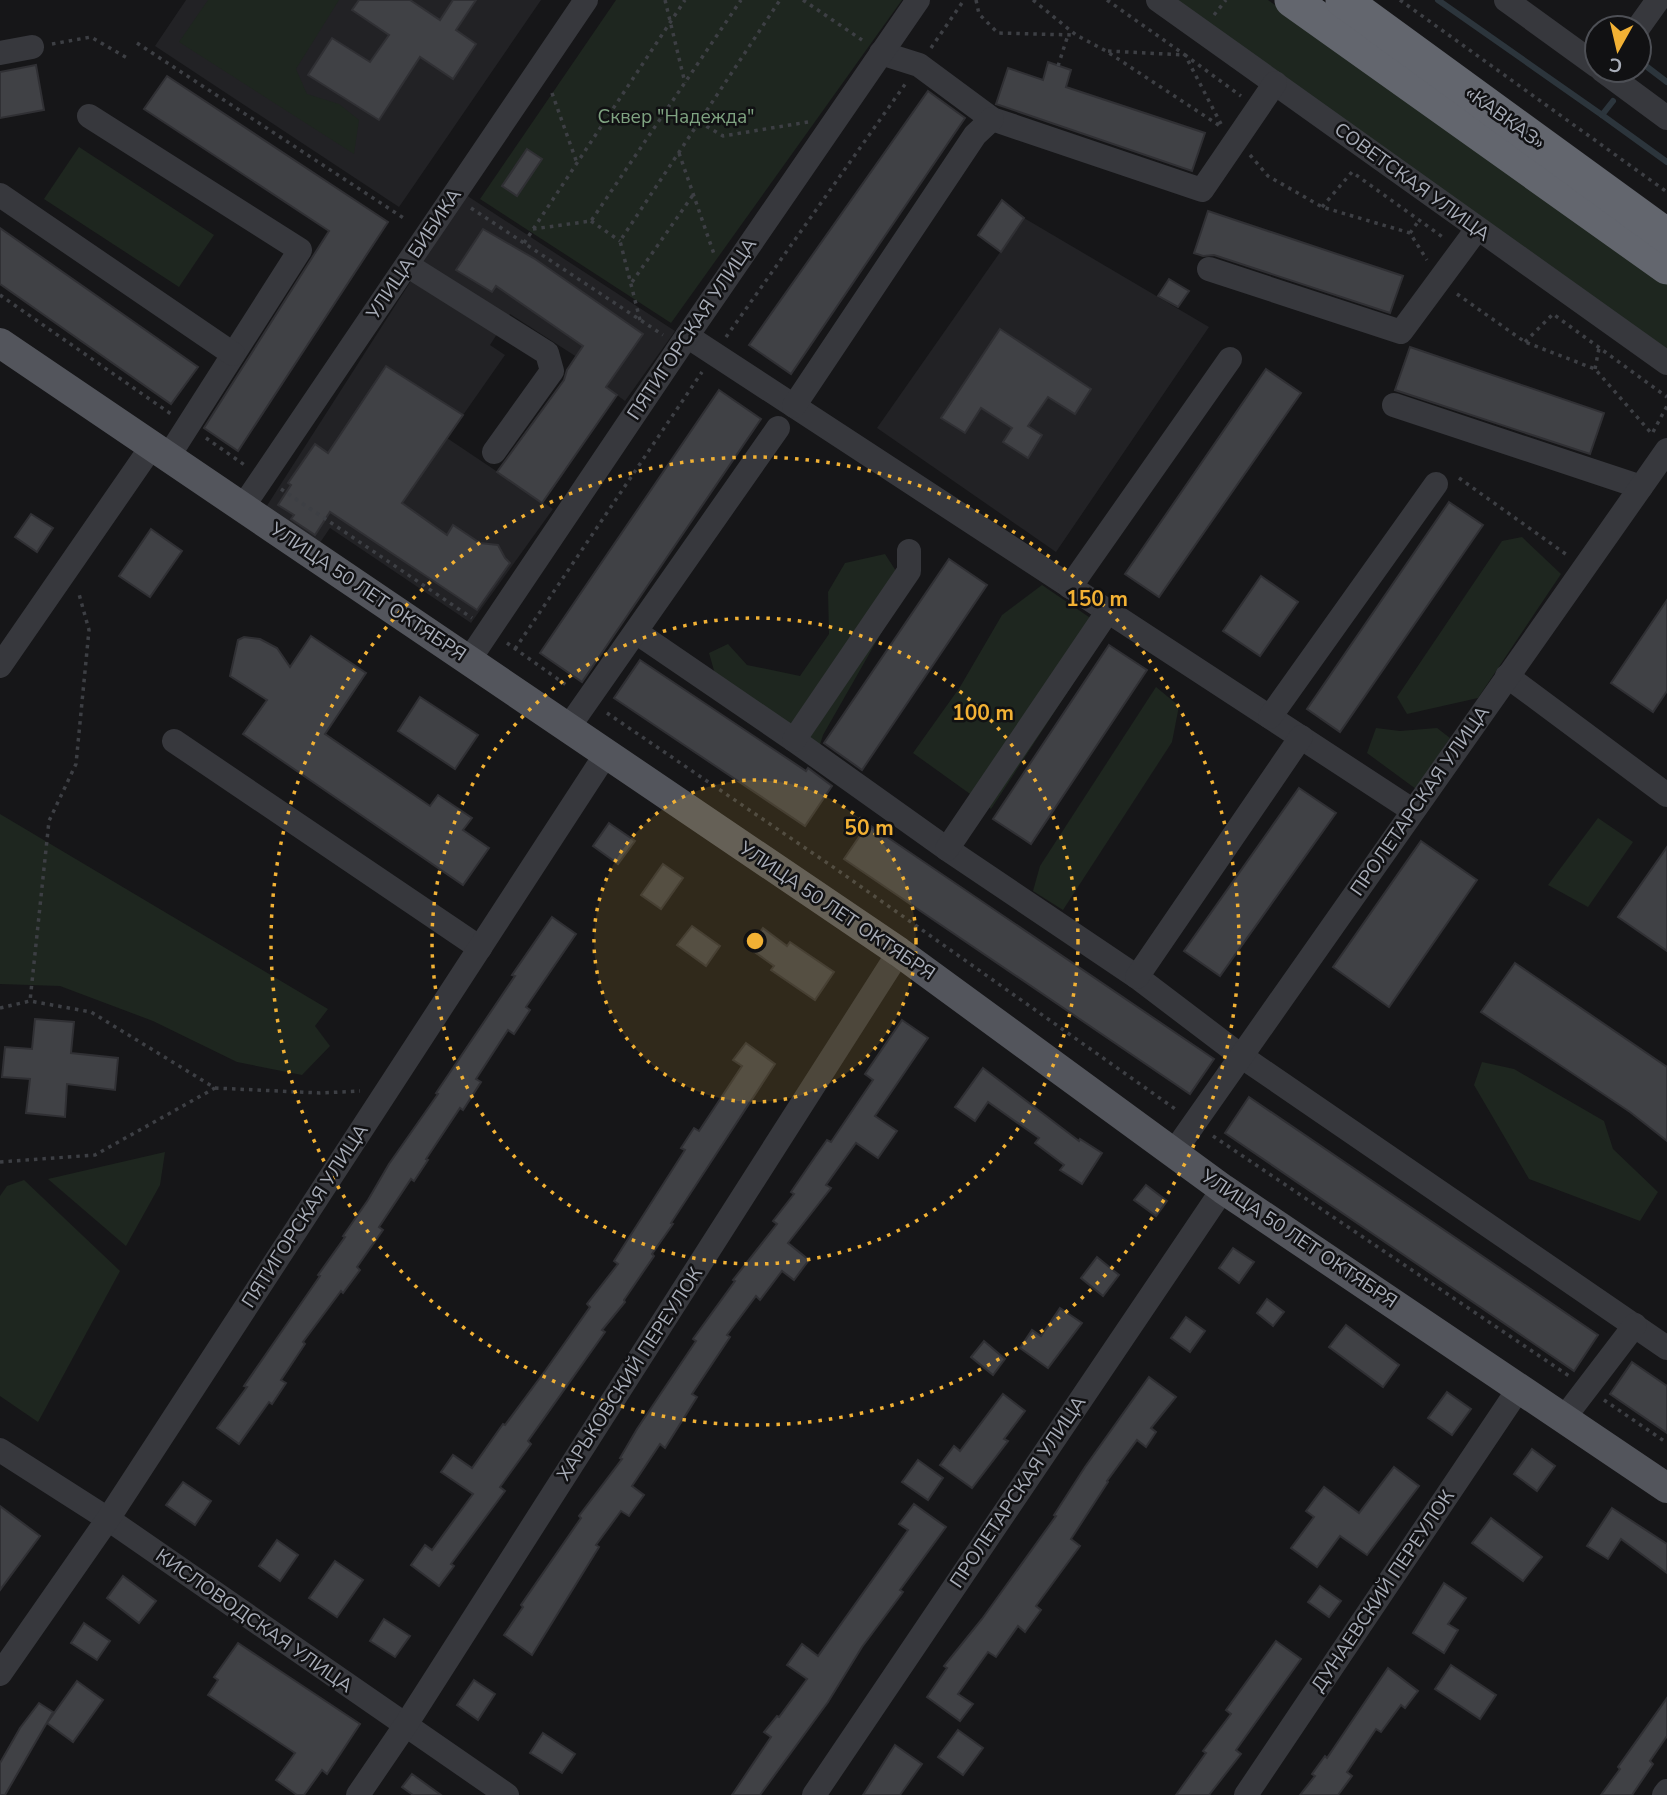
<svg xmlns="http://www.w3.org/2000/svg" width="1667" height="1795" viewBox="0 0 1667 1795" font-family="'Nunito Sans',sans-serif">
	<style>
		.built { fill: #222225 }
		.green { fill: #1e261f }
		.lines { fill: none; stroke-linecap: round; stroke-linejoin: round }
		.stream { stroke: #2c353c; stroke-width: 6 }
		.building { fill: #404145; stroke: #303034; stroke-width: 2 }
		.path { stroke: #3d3f44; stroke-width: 3.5; stroke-dasharray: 3.5 5; stroke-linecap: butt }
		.minor { stroke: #37383d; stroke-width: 24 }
		.major { stroke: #53555c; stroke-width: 30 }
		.highway { stroke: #63666e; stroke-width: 35 }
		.ring { fill: none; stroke: #f2b134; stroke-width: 3.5; stroke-dasharray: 3.5 7 }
		.labels { text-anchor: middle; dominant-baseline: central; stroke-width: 5; stroke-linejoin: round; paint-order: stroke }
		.park-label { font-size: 19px; fill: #7fa381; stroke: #111113 }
		.street-label { font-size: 19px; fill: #a8adb8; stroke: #111113 }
		.centre { fill: #f2b134; stroke: #111113; stroke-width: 3.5 }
		.ring-label { font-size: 21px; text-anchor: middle; font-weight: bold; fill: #f2b134; stroke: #111113; stroke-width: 5; stroke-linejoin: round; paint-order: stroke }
	</style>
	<rect width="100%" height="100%" fill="#161618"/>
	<!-- built -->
	<g class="built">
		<polygon points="186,0 541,0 399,207 155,46"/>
		<polygon points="466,195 675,331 625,401 606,387 611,379 510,314 490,345 505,355 447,438 553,509 471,623 330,528 315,550 261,515"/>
		<polygon points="1024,218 1209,327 1056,552 877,428"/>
	</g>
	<!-- green -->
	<g class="green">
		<polygon points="208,0 339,0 296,69 307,94 339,104 359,120 354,154 179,42"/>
		<polygon points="616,0 902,0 671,323 480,199"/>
		<polygon points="1173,0 1268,0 1667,281 1667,349"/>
		<polygon points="79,147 214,235 179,287 44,199"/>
		<polygon points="1522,537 1561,574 1478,698 1407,714 1397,697 1502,541"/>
		<polygon points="885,554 896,571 884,628 823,735 814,764 723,702 709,653 728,644 747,665 800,676 829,634 828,592 845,563"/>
		<polygon points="1042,585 1108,630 991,809 913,753 960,687 1002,615"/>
		<polygon points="1156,687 1179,706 1172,742 1063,910 1033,891 1040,866"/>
		<polygon points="1376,728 1400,731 1437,728 1450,738 1416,789 1367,753"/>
		<polygon points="0,814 328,1009 315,1026 330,1046 302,1075 237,1062 153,1021 60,986 0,984"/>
		<polygon points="1598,818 1633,842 1588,907 1548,885"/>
		<polygon points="1482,1062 1514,1069 1604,1121 1613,1149 1658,1192 1640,1221 1529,1179 1474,1085"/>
		<polygon points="165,1152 160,1185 126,1246 48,1179"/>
		<polygon points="24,1180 120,1271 38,1422 0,1396 0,1196 7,1186"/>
	</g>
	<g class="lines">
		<!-- stream -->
		<g class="stream">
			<polyline points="1438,0 1602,115 1613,101"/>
			<polyline points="1639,67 1642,63 1667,82"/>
			<polyline points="1602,115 1667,162"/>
		</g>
	</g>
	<!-- building -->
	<g class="building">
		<polygon points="359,0 410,0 440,20 453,0 476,0 456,30 476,44 453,79 420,57 379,120 308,75 332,38 370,62 389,35 352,10"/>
		<polygon points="1048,62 1071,70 1066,87 1205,133 1192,171 996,104 1008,68 1043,80"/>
		<polygon points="36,65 44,110 0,118 0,72"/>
		<polygon points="167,76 388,222 238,451 204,428 329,231 144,109"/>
		<polygon points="928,91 965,118 791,374 749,345"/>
		<polygon points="527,149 542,159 517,196 502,186"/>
		<polygon points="1002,200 1024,218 1001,252 978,235"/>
		<polygon points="1208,211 1403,276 1390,313 1214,255 1203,256 1194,253"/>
		<polygon points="0,228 198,367 171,404 0,284"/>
		<polygon points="483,229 535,259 643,334 606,387 617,395 542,503 497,472 564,380 567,370 583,346 496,286 492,292 456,270"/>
		<polygon points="1169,279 1189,291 1178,307 1158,296"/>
		<polygon points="1000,329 1091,389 1075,414 1048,397 1028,426 1042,435 1028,458 1003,442 1012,428 981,408 965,433 941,418"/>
		<polygon points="1410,347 1604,413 1590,454 1395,390"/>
		<polygon points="386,366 463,415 402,503 447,535 453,525 480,543 498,545 505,558 510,563 477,610 330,512 315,535 291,519 294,515 278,505 291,485 288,483 315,444 328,453"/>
		<polygon points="1266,369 1301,393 1159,597 1125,574"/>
		<polygon points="719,390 761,419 582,682 540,653"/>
		<polygon points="1449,502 1483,525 1340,732 1307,709"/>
		<polygon points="31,514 53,528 37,552 15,537"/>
		<polygon points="151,529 182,551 150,597 119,576"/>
		<polygon points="949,559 987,585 862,770 824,743"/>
		<polygon points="1261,576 1298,602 1260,656 1223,631"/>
		<polygon points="1667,600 1667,691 1653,712 1611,683"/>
		<polygon points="311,636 366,673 325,734 430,806 438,795 472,818 463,830 489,848 463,885 243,734 267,700 230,676 238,640 244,637 260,639 277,648 290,667"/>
		<polygon points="1109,645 1147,670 1031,844 993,819"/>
		<polygon points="640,660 806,771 808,768 832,786 805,826 614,698"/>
		<polygon points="420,697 478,735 455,769 398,731"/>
		<polygon points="1299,788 1336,813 1220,976 1184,951"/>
		<polygon points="609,823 635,841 618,864 593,846"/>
		<polygon points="868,824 1214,1059 1190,1094 844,859"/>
		<polygon points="1421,841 1477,880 1389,1007 1333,967"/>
		<polygon points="1667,847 1667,951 1618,917"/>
		<polygon points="663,864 683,878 661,909 641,895"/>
		<polygon points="552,917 576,934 526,1007 530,1010 514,1034 508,1030 476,1079 481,1082 463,1110 460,1108 426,1159 428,1160 414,1181 411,1179 379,1227 383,1230 357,1267 360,1270 343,1293 341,1291 303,1342 305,1344 281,1380 286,1383 272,1404 269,1402 239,1444 217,1428 247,1387 244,1386 320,1276 318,1275 345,1237 343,1236 368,1200 389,1164 438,1094 436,1093 515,976 512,975"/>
		<polygon points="692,926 720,946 706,966 677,945"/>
		<polygon points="763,928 787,946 790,942 834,972 815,1000 771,970 774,966 749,948"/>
		<polygon points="1515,963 1667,1067 1667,1141 1630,1112 1481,1012"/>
		<polygon points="35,1019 74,1022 71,1053 118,1058 115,1090 67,1084 65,1117 26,1113 30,1079 2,1077 5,1047 32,1049"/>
		<polygon points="902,1020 928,1038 875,1116 897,1131 878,1158 856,1143 826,1185 831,1188 788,1243 809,1260 794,1280 782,1271 760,1300 756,1296 727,1335 730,1337 692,1394 697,1397 665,1448 660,1444 632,1486 644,1495 629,1516 621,1511 596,1545 599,1547 532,1655 504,1635 523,1607 521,1605 581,1518 579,1516 622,1459 620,1458 637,1429 696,1341 693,1339 735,1281 733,1280 777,1224 773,1221 794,1194 791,1192 815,1157 827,1140 831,1142 873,1080 865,1074"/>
		<polygon points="746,1043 775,1064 671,1223 673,1224 652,1254 654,1256 624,1300 625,1302 602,1330 605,1332 528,1441 531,1444 500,1487 505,1491 451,1564 454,1566 439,1586 411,1565 425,1545 432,1550 473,1494 441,1472 453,1455 472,1468 503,1424 505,1425 545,1371 590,1307 587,1304 618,1264 614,1261 685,1150 681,1148 694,1128 699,1131 742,1066 733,1060"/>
		<polygon points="983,1068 1079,1141 1080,1139 1102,1153 1082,1184 1060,1170 1064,1165 1035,1143 1039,1138 988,1102 975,1121 955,1107"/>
		<polygon points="1249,1097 1598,1335 1574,1371 1225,1133"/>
		<polygon points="1146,1185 1167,1201 1156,1216 1134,1200"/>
		<polygon points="1233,1248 1254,1262 1239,1283 1219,1268"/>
		<polygon points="1097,1257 1119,1275 1103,1296 1081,1278"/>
		<polygon points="1267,1299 1284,1312 1273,1326 1257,1313"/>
		<polygon points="1060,1308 1082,1323 1048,1368 1020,1348 1032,1330 1041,1336"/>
		<polygon points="1186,1317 1205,1331 1190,1352 1171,1338"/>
		<polygon points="1346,1325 1399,1365 1383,1387 1329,1347"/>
		<polygon points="984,1341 1005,1359 993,1375 971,1357"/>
		<polygon points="1632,1362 1667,1386 1667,1433 1610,1394"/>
		<polygon points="1149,1377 1176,1397 1151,1428 1156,1432 1146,1447 1137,1440 1107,1481 1108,1482 1071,1539 1080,1546 1036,1606 1041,1610 1025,1632 1018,1626 996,1657 988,1652 958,1694 973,1704 960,1721 927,1697 947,1668 944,1666 982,1619 1056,1516 1054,1515 1085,1467"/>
		<polygon points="1447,1392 1471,1409 1452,1435 1428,1418"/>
		<polygon points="1003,1394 1025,1411 1004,1439 1008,1441 972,1488 940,1465 954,1446 960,1451"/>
		<polygon points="1532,1449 1555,1466 1537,1491 1514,1474"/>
		<polygon points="918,1460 943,1478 928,1500 902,1482"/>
		<polygon points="1394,1467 1419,1486 1367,1555 1340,1536 1317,1567 1291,1548 1314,1517 1306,1511 1324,1487 1359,1513"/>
		<polygon points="183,1482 211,1501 195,1525 166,1505"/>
		<polygon points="914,1504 946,1527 900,1590 903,1592 862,1647 828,1702 760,1795 732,1795 771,1737 764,1732 777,1716 779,1717 807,1679 787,1665 802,1644 818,1656 908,1530 899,1524"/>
		<polygon points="0,1506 40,1536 0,1590"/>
		<polygon points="1612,1508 1667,1544 1667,1573 1621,1539 1608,1559 1587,1546"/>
		<polygon points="1491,1518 1542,1557 1523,1581 1472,1543"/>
		<polygon points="277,1540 298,1555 280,1581 259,1566"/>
		<polygon points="335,1561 363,1580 337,1617 309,1598"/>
		<polygon points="123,1576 156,1601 139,1623 107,1598"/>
		<polygon points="1444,1583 1466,1598 1448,1624 1458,1630 1444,1653 1413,1633"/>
		<polygon points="1320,1586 1341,1601 1329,1617 1308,1602"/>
		<polygon points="384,1619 410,1636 395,1657 370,1641"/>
		<polygon points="84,1623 110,1641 97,1660 71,1643"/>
		<polygon points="1276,1641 1301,1659 1236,1750 1241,1754 1209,1795 1176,1795 1206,1753 1203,1751 1231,1714 1226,1710"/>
		<polygon points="238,1643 360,1724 327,1774 322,1770 304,1795 297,1795 276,1780 295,1753 208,1695 218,1680 214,1677"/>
		<polygon points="1451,1665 1496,1695 1480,1719 1435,1689"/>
		<polygon points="1388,1668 1418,1691 1405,1708 1401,1705 1381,1732 1376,1729 1347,1772 1352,1776 1338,1795 1300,1795 1315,1776 1312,1774 1325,1756 1327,1758"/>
		<polygon points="474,1680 495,1694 478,1720 457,1705"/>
		<polygon points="77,1681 103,1700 73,1742 47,1723"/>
		<polygon points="1667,1698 1667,1736 1650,1761 1653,1764 1632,1795 1601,1795 1620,1769 1618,1767"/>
		<polygon points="39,1703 53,1712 5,1795 0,1795 0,1763 20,1728"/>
		<polygon points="958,1730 983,1748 963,1775 938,1757"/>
		<polygon points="543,1733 575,1754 562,1773 530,1753"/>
		<polygon points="895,1745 922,1764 900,1795 863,1795"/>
		<polygon points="412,1774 441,1795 413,1795 402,1787"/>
	</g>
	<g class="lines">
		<!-- path -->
		<g class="path">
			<polyline points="665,0 685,83"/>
			<polyline points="803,0 862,40"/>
			<polyline points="976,0 979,14 998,33 1074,35"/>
			<polyline points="1033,0 1076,35 1106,51 1220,126"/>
			<polyline points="1107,0 1185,55 1221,124"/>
			<polyline points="1400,0 1667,192"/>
			<polyline points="1214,15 1226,0"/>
			<polyline points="137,43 405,219"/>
			<polyline points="52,44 91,37 127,58"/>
			<polyline points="931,48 964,0"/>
			<polyline points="1108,51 1185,55 1241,96"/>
			<polyline points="1058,66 1068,35"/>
			<polyline points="552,93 577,163"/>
			<polyline points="699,122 723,136 808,122"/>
			<polyline points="679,153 715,257"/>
			<polyline points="1250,155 1268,176 1322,207 1410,233 1427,260"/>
			<polyline points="1322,207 1352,172 1444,238"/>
			<polyline points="471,208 663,335"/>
			<polyline points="591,221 620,241"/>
			<polyline points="533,229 591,221 741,0"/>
			<polyline points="1410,233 1420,219"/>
			<polyline points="524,243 685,0"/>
			<polyline points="632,282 693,195"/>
			<polyline points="1457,294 1525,342 1595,369 1652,434"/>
			<polyline points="0,295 171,414"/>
			<polyline points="640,320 620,241 780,0"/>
			<polyline points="726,337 906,83"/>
			<polyline points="1525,342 1553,314 1667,397"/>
			<polyline points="1595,369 1599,348"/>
			<polyline points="1653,432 1667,406"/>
			<polyline points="206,438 246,466"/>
			<polyline points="1459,478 1567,555"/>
			<polyline points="281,489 472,618"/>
			<polyline points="507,643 569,687"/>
			<polyline points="515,649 702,372"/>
			<polyline points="607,713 836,869 1178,1111"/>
			<polyline points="0,1008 30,1001 49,821 76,764 89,630 79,594"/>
			<polyline points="215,1088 320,1093 360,1091"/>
			<polyline points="1213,1136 1569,1376"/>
			<polyline points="0,1162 95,1155 215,1088 91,1012 30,1001"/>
			<polyline points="1604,1400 1667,1443"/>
		</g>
		<!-- minor -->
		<g class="minor">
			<polyline points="1158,0 1667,363"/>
			<polyline points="1506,0 1597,66"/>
			<polyline points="1638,28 1658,0"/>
			<polyline points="0,53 32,47"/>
			<polyline points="881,53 919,65 992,119 1202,190 1275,83"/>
			<polyline points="1602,70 1667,118"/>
			<polyline points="89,116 300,250 168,457"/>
			<polyline points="0,195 233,354"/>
			<polyline points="407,265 547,353 552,371 494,452"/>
			<polyline points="1209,269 1401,332 1477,229"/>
			<polyline points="687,336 1412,810"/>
			<polyline points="1394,405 1641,487"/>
			<polyline points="794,406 975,135 992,119"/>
			<polyline points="242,508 586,0"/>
			<polyline points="1070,587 1230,359"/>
			<polyline points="636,632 794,740 947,849 1137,977 1241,1056 1667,1348"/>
			<polyline points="469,660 687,336 918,0"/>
			<polyline points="0,666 152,446"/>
			<polyline points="1507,676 1667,795"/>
			<polyline points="1270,717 1436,484"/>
			<polyline points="568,728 778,428"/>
			<polyline points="794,740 909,571 909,551"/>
			<polyline points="174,741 480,948"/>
			<polyline points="947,849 1108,611"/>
			<polyline points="1137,977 1301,737"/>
			<polyline points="1174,1152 1667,450"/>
			<polyline points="1564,1418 1635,1325"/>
			<polyline points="0,1450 108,1519 507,1795"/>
			<polyline points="0,1674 108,1519 606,754"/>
			<polyline points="358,1795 405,1726 899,952"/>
			<polyline points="814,1795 1223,1189"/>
			<polyline points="1246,1795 1520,1387"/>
			<polyline points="1664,1795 1667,1791"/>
		</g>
		<!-- major -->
		<polyline class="major" points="0,343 899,952 1223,1189 1667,1488"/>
		<!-- highway -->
		<g class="highway">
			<polyline points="1292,0 1667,267"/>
			<polyline points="1343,0 1667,236"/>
		</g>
	</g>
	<!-- distance rings -->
	<circle cx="755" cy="941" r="161" fill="#f2b134" fill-opacity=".12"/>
	<g class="ring">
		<circle cx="755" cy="941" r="161"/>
		<circle cx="755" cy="941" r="323"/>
		<circle cx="755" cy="941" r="484"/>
	</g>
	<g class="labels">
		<!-- park labels -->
		<g class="park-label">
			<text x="676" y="117">Сквер "Надежда"</text>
		</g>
		<!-- street labels -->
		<g class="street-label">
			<text transform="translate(1505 118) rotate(36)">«КАВКАЗ»</text>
			<text transform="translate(1412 182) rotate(36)">СОВЕТСКАЯ УЛИЦА</text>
			<text transform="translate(414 254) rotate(-56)">УЛИЦА БИБИКА</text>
			<text transform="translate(692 329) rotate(-56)">ПЯТИГОРСКАЯ УЛИЦА</text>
			<text transform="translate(368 592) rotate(34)">УЛИЦА 50 ЛЕТ ОКТЯБРЯ</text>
			<text transform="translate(1420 801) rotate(-55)">ПРОЛЕТАРСКАЯ УЛИЦА</text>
			<text transform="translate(837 911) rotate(34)">УЛИЦА 50 ЛЕТ ОКТЯБРЯ</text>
			<text transform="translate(305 1216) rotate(-57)">ПЯТИГОРСКАЯ УЛИЦА</text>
			<text transform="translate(1299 1239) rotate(34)">УЛИЦА 50 ЛЕТ ОКТЯБРЯ</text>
			<text transform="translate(630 1374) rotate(-57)">ХАРЬКОВСКИЙ ПЕРЕУЛОК</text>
			<text transform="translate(1018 1492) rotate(-56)">ПРОЛЕТАРСКАЯ УЛИЦА</text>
			<text transform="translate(1383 1591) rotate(-56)">ДУНАЕВСКИЙ ПЕРЕУЛОК</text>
			<text transform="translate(254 1621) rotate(35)">КИСЛОВОДСКАЯ УЛИЦА</text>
		</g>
	</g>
	<circle cx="755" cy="941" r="10" class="centre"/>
	<g class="ring-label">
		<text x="1097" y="606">150 m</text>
		<text x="983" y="720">100 m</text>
		<text x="869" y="835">50 m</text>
	</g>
	<!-- north arrow -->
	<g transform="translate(1618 49) rotate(188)"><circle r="33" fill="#111113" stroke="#4d4f55" stroke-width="2"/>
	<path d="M0-5L12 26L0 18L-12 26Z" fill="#f2b134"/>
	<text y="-10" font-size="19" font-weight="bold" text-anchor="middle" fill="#a8adb8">С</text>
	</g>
</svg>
